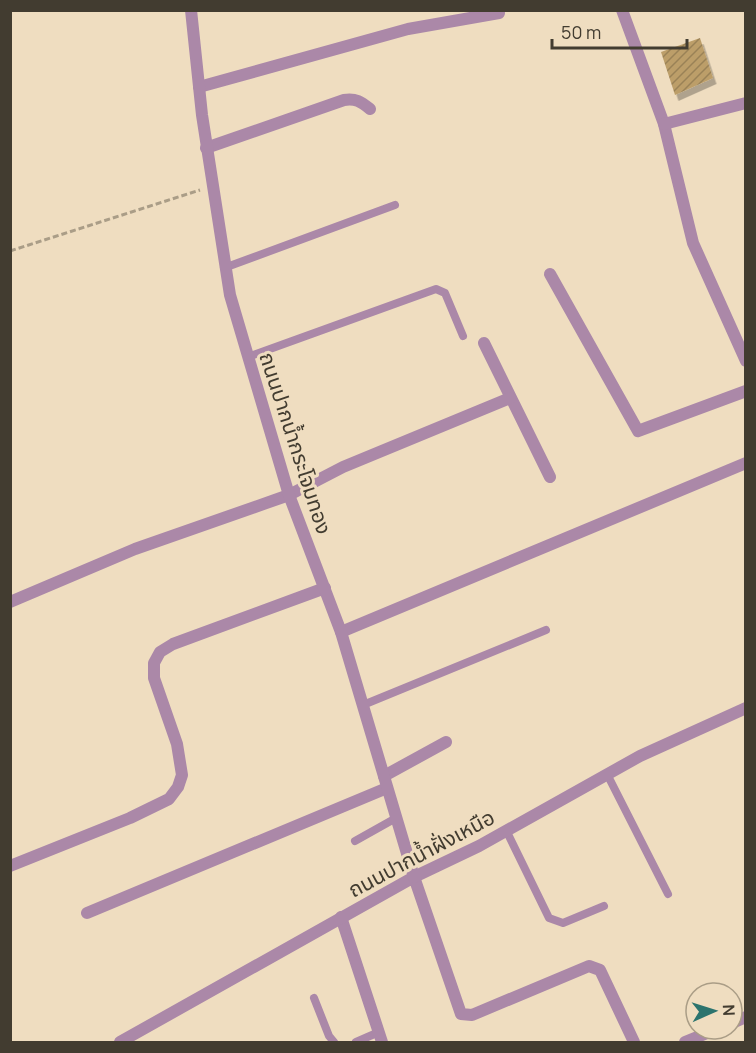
<svg xmlns="http://www.w3.org/2000/svg" width="756" height="1053" viewBox="0 0 756 1053" font-family="Manrope,'Noto Sans Thai',sans-serif">
	<style>
		.building { fill: url(#building-hatch); filter: url(#shadow) }
		.lines { fill: none; stroke-linecap: round; stroke-linejoin: round }
		.path { stroke: #aa9d87; stroke-width: 3; stroke-dasharray: 6 3; stroke-linecap: butt }
		.service { stroke: #ab88a8; stroke-width: 8 }
		.minor { stroke: #ab88a8; stroke-width: 12 }
		.tertiary { stroke: #ab88a8; stroke-width: 12 }
		.labels { text-anchor: middle; dominant-baseline: central; stroke-width: 6; stroke-linejoin: round; paint-order: stroke }
		.street-label { font-size: 21px; fill: #423c30; stroke: #efddc0 }
	</style>
	<defs>
		<pattern id="building-hatch" width="6" height="6" patternUnits="userSpaceOnUse" patternTransform="scale(1.5)"><rect width="6" height="6" fill="#bc9e69"/><path d="M-1 1l2-2M0 6l6-6M5 7l2-2" fill="none" stroke="#9a8257"/></pattern>
		<filter id="shadow"><feDropShadow dx="3.5" dy="6" stdDeviation="0" flood-color="#0004"/></filter>
	</defs>
	<rect width="100%" height="100%" fill="#efddc0"/>
	<!-- building -->
	<polygon class="building" points="700,38 713,78 675,95 661,52"/>
	<g class="lines">
		<!-- path -->
		<polyline class="path" points="10,251 200,190"/>
		<!-- service -->
		<g class="service">
			<polyline points="224,268 395,205"/>
			<polyline points="248,357 436,289 445,293 463,336"/>
			<polyline points="363,705 546,630"/>
			<polyline points="607,774 668,894"/>
			<polyline points="506,830 549,918 563,923 604,906"/>
			<polyline points="355,841 396,818"/>
			<polyline points="314,998 329,1036 334,1042"/>
			<polyline points="356,1042 379,1032"/>
		</g>
		<!-- minor -->
		<g class="minor">
			<polyline points="622,10 664,124 693,243 746,361"/>
			<polyline points="199,87 408,29 499,13"/>
			<polyline points="664,124 746,103"/>
			<path d="M206 148 344 100C356 98 361 102 370 109"/>
			<polyline points="550,274 638,431 746,391"/>
			<polyline points="484,343 550,477"/>
			<polyline points="10,602 135,549 289,495 343,467 510,398"/>
			<polyline points="341,632 746,463"/>
			<polyline points="384,776 446,742"/>
			<polyline points="10,866 130,818 169,799 178,787 182,775 177,744 154,678 154,663 160,652 173,644 325,588"/>
			<polyline points="87,913 387,788"/>
			<polyline points="341,917 382,1042"/>
			<polyline points="732,1023 746,1017"/>
			<polyline points="120,1042 414,877 461,1014 472,1015 589,966 600,970 634,1042"/>
			<polyline points="685,1042 717,1029"/>
		</g>
		<!-- tertiary -->
		<polyline class="tertiary" points="191,10 202,115 230,295 289,495 341,632 414,877 479,846 640,756 746,708"/>
	</g>
	<g class="labels">
		<!-- street labels -->
		<g class="street-label">
			<text transform="translate(296 443) rotate(72)">ถนนปากน้ำกระโจมทอง</text>
			<text transform="translate(421 853) rotate(-28)">ถนนปากน้ำฝั่งเหนือ</text>
		</g>
	</g>
	<!-- border -->
	<rect width="756" height="1053" fill="none" stroke="#423c30" stroke-width="24"/>
	<!-- north arrow -->
	<g transform="translate(714 1011) rotate(87)"><circle r="28" fill="#efddc0" stroke="#aa9d86" stroke-width="1.5"/>
	<path d="M0-4.5L10 22L0 15L-10 22Z" fill="#2c746e"/>
	<text y="-9" font-size="16" font-weight="bold" text-anchor="middle" fill="#423c30">N</text>
	</g>
	<!-- scale -->
	<path d="M552 39v9h135v-9" fill="none" stroke="#423c30" stroke-width="3"/>
	<text x="561" y="39" font-size="18" fill="#423c30" stroke="#efddc0" stroke-width="4.5" paint-order="stroke">50 m</text>
</svg>
